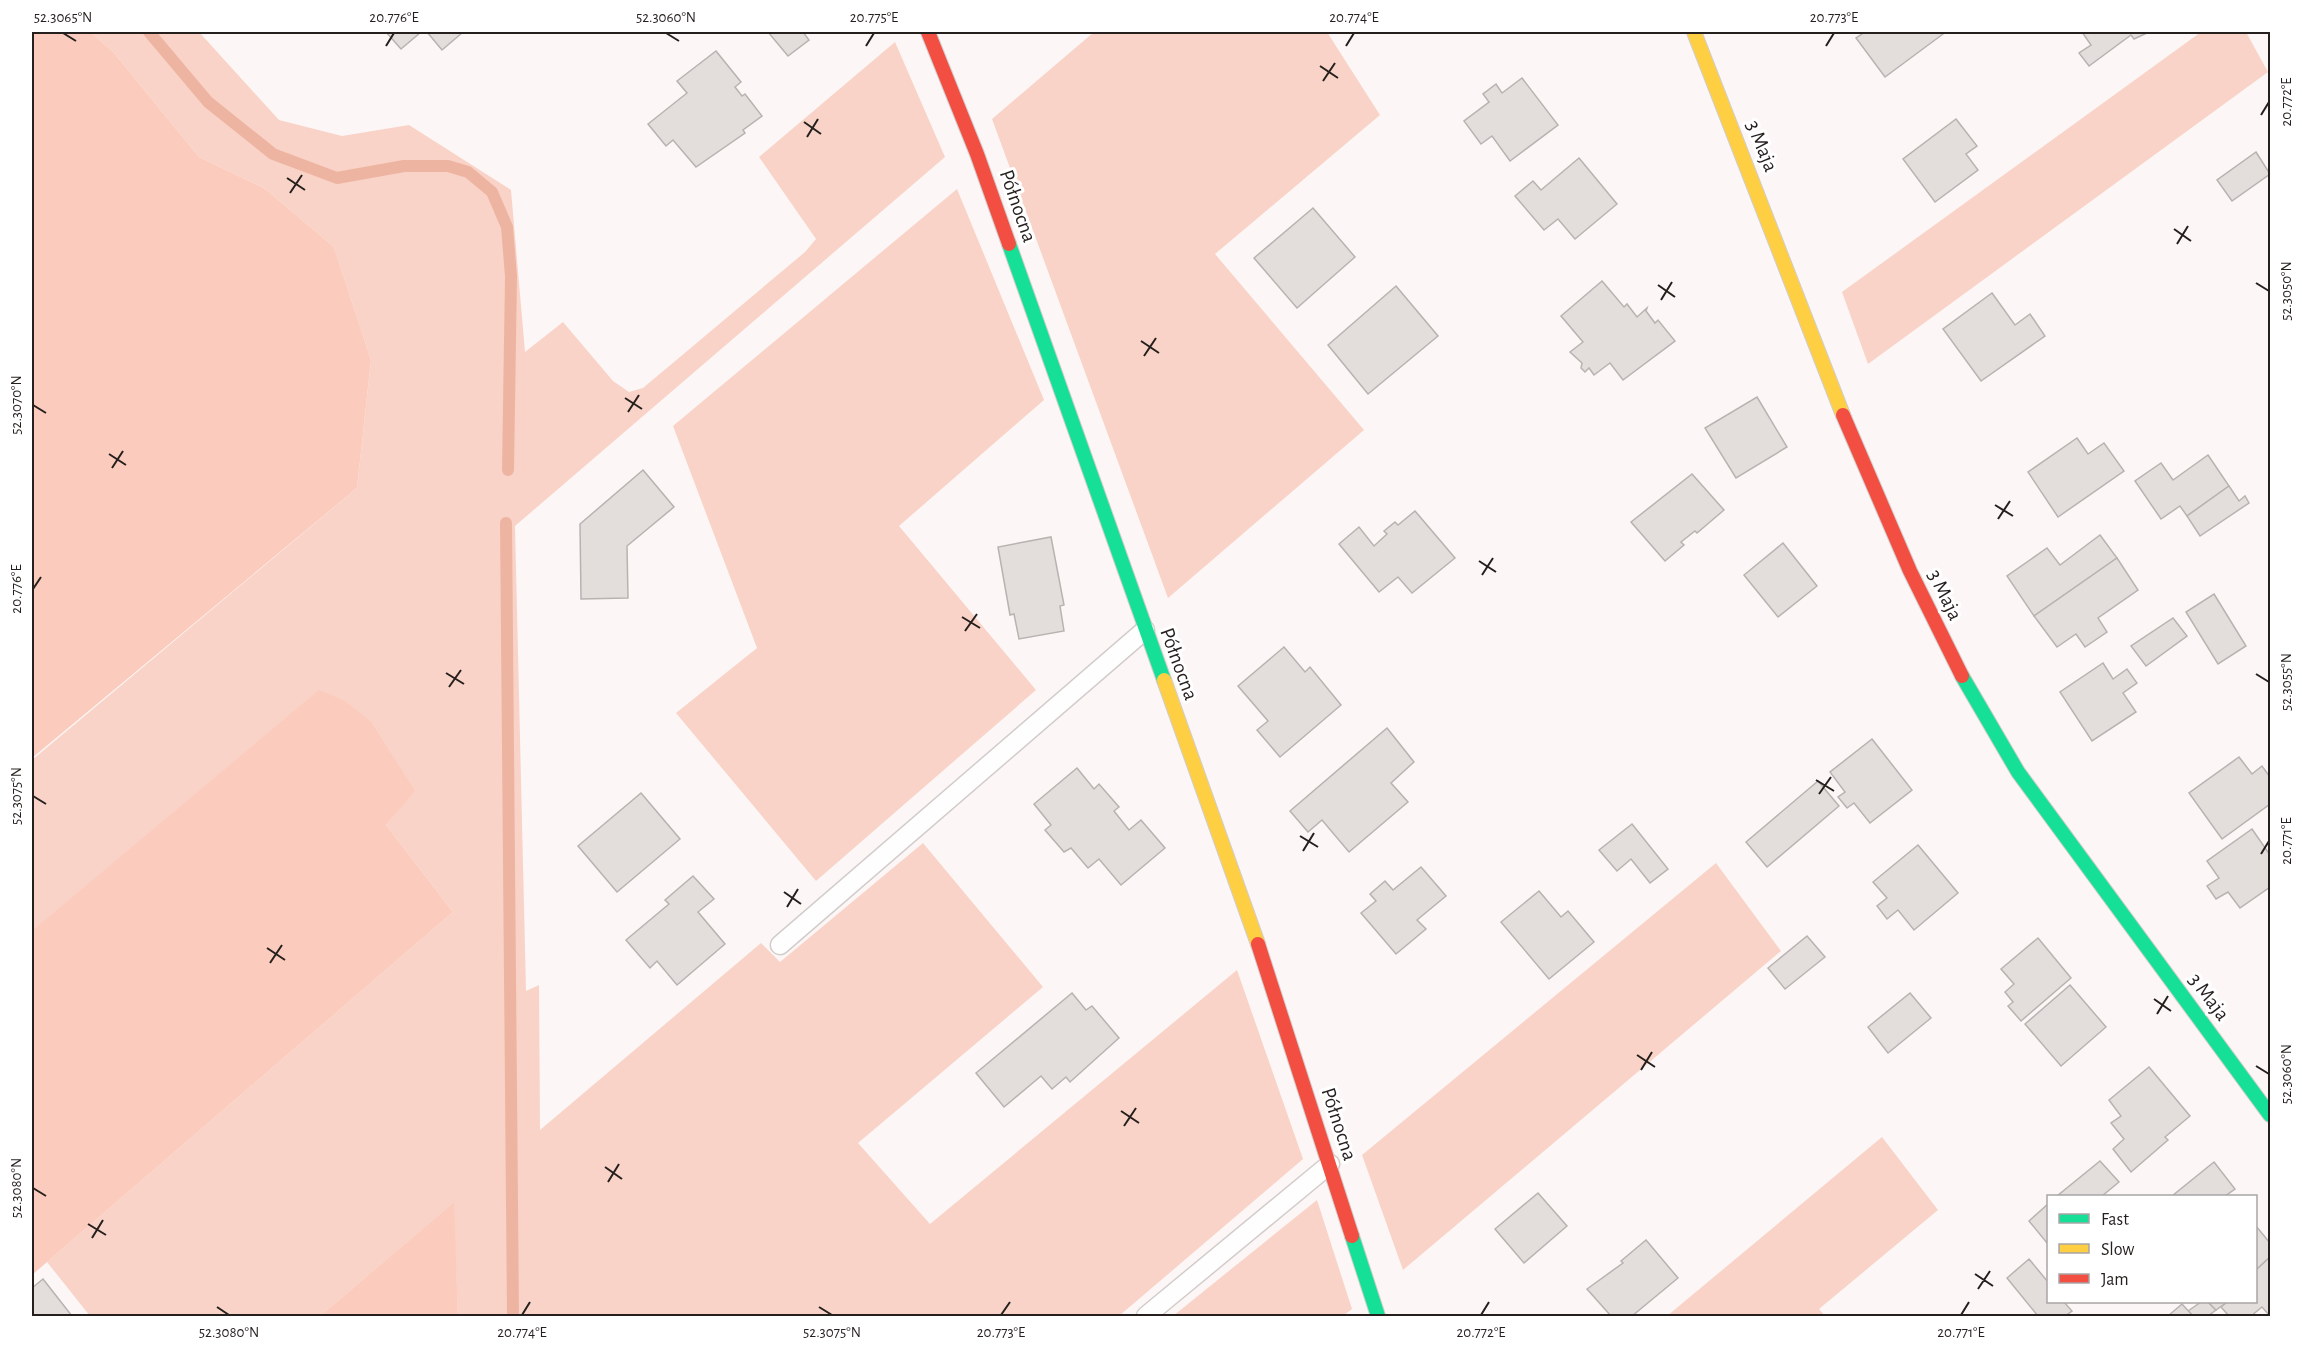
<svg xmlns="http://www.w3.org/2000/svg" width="2302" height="1348" viewBox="0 0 2302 1348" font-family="'Alegreya Sans',sans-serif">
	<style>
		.green { fill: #f9d3c7 }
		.forest { fill: #fbccbd }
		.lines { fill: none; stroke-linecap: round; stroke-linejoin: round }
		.stream { stroke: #eeb4a2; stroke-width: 12 }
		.building { fill: #e3dddb; stroke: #b8b3b1; stroke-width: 1.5 }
		.lane-casing { stroke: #d2cdcb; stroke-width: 21 }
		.fast-casing { stroke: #d2cdcb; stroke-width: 16 }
		.slow-casing { stroke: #d2cdcb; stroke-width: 16 }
		.jam-casing { stroke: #d2cdcb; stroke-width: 16 }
		.lane { stroke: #fffefe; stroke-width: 18 }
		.fast { stroke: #16e098; stroke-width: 14 }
		.slow { stroke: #ffcf43; stroke-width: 14 }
		.jam { stroke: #f24e42; stroke-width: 14 }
		.ticks { fill: none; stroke: #251f1d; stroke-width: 2 }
		.labels { text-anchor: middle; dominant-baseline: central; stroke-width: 6; stroke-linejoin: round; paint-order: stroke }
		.street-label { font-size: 21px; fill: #251f1d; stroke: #fff }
		.neatline { fill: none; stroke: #251f1d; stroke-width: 2 }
		.ticks-label { font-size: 15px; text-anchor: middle; fill: #251f1d }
	</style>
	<rect width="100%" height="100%" fill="#fcf7f6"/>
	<!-- green -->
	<g class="green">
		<polygon points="91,32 199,32 279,120 342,136 409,125 511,190 525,352 563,322 613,381 629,392 643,388 805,252 816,239 759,157 895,42 945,157 515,526 526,991 539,985 540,1130 761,943 780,962 923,843 1043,987 858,1143 930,1224 1237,970 1303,1159 1119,1316 458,1316 453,1203 320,1316 90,1316 47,1262 453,912 386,825 414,791 32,931 32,760 357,488 371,360 334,247 264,188 199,157 114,53"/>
		<polygon points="1094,32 1327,32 1380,115 1215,254 1364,430 1168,598 992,119"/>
		<polygon points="2201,32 2246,32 2268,72 1868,364 1842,292"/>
		<polygon points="957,189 1044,400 899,526 1036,690 816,881 676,713 757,648 673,426"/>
		<polygon points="1716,863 1781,951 1403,1270 1362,1155"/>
		<polygon points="1882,1137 1938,1210 1819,1309 1825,1316 1667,1316"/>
		<polygon points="1317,1200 1352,1309 1343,1316 1173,1316"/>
	</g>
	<!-- forest -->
	<g class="forest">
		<polygon points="32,32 91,32 114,53 199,157 264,188 334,247 371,360 357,488 32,758"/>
		<polygon points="319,690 345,701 371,722 415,791 386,825 453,912 32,1275 32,931"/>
		<polygon points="454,1202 458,1316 320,1316"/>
	</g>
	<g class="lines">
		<!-- stream -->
		<g class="stream">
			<polyline points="149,32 208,102 273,154 337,178 404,166 448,166 468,172 492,192 507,227 511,276 508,470"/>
			<polyline points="506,523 513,1316"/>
		</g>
	</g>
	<!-- building -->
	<g class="building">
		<polygon points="386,32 421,32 401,49"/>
		<polygon points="427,32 463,32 442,50"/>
		<polygon points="768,32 803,32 809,40 788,56"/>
		<polygon points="1865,32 1941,32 1943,34 1885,77 1856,38"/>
		<polygon points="2082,32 2149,32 2134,39 2131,35 2089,66 2079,53 2091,45"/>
		<polygon points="716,51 741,82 735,87 742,96 745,94 762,116 743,130 745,133 696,167 673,140 666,146 648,124 687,93 677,81"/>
		<polygon points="1522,78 1558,125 1510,161 1492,136 1481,144 1464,121 1489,102 1483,94 1496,84 1502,93"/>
		<polygon points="1956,119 1977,146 1966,154 1978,170 1935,202 1903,159"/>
		<polygon points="2256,152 2270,174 2232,201 2217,180"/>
		<polygon points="1579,158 1617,204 1575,239 1558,219 1544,230 1515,196 1533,181 1541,190"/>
		<polygon points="1313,208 1355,257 1297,308 1254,258"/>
		<polygon points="1602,281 1624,307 1627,304 1637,317 1647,308 1646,311 1655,323 1658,320 1675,341 1623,380 1610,363 1594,375 1589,368 1585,372 1581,368 1582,363 1570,352 1583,342 1561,316"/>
		<polygon points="1396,286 1438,336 1368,394 1328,345"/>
		<polygon points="1992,293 2015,325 2030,314 2045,336 1981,381 1943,329"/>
		<polygon points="1757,397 1787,447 1736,478 1705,428"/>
		<polygon points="2077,438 2088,454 2104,443 2124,471 2058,517 2028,472"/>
		<polygon points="2208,455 2229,486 2187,516 2180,506 2161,519 2135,481 2161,463 2173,480"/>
		<polygon points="643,470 674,507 627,546 628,598 581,599 580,524"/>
		<polygon points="1692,474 1724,510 1697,533 1695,531 1681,542 1684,545 1665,561 1631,522"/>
		<polygon points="2229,486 2239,501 2245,496 2249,503 2200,536 2187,516"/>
		<polygon points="1415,511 1455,558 1412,593 1398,577 1379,592 1339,544 1359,527 1374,546 1387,534 1384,531 1395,522 1398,525"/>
		<polygon points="2100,535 2117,558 2034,616 2007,576 2047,548 2060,565"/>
		<polygon points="1051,537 1064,605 1060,606 1064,631 1019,639 1014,614 1010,615 998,547"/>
		<polygon points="1783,543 1817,586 1778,617 1744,575"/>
		<polygon points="2117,558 2138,590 2098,618 2107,632 2085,647 2076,634 2057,647 2034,616"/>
		<polygon points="2214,594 2246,646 2218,664 2186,612"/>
		<polygon points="2173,618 2187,636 2146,666 2131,646"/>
		<polygon points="1284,647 1305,672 1310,667 1341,705 1280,757 1257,730 1268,721 1238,686"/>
		<polygon points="2103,663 2113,679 2127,669 2137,683 2123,693 2136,712 2092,741 2060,692"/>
		<polygon points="1387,728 1414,762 1391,783 1408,802 1349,852 1322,820 1308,832 1290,811"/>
		<polygon points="1872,739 1912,790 1870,823 1854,803 1847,808 1838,797 1845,792 1830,772"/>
		<polygon points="2239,757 2252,774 2262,766 2270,777 2270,804 2222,839 2189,793"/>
		<polygon points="1077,768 1094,789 1099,784 1119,807 1114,811 1129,830 1141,820 1165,848 1121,885 1099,859 1088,868 1071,848 1064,852 1045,830 1051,825 1034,804"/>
		<polygon points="1818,781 1839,806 1767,867 1746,842"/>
		<polygon points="641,793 680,839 617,892 578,846"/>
		<polygon points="1632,824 1668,869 1650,883 1631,859 1617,871 1599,850"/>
		<polygon points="2252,829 2270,855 2270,887 2240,908 2228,892 2216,899 2207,886 2219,878 2207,861"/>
		<polygon points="1918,845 1958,893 1914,930 1898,910 1887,919 1877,906 1887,898 1873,882"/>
		<polygon points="1421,867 1446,896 1417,920 1426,929 1396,954 1361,913 1376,901 1370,894 1385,881 1393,890"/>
		<polygon points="693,876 714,899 698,912 725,944 677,985 657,961 650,968 626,940 669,904 665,900"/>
		<polygon points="1539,891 1561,917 1568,911 1594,942 1549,979 1501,922"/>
		<polygon points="1807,936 1825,957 1785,989 1768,968"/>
		<polygon points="2038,938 2071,978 2021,1021 2008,1006 2013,1002 2005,992 2014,984 2001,969"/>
		<polygon points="2070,985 2106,1027 2061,1066 2025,1024"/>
		<polygon points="1072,993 1086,1010 1092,1006 1119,1038 1070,1082 1066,1077 1052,1089 1041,1076 1004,1107 976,1073"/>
		<polygon points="1910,993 1931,1018 1888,1053 1868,1027"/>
		<polygon points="2149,1067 2190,1116 2165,1137 2168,1140 2131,1172 2113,1149 2124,1139 2111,1123 2121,1116 2109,1100"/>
		<polygon points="2100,1161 2119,1182 2102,1196 2057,1196"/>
		<polygon points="2214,1162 2235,1189 2225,1196 2172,1196"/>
		<polygon points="1538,1193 1567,1226 1524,1263 1495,1229"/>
		<polygon points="2048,1204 2048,1242 2047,1243 2029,1221"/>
		<polygon points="2256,1226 2270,1243 2270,1257 2256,1270"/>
		<polygon points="1646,1240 1678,1278 1632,1316 1611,1316 1587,1289 1623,1263 1621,1261"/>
		<polygon points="2270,1257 2270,1316 2262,1307 2251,1316 2229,1316 2221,1307 2227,1302 2256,1302 2256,1270"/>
		<polygon points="2029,1259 2048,1282 2048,1302 2064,1302 2072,1311 2065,1316 2038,1316 2007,1278"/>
		<polygon points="43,1279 72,1316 32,1316 32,1288"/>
		<polygon points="2201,1302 2208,1302 2216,1310 2208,1316 2193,1316 2188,1311"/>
		<polygon points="2208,1302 2227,1302 2216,1310"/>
		<polygon points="2182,1304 2193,1316 2168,1316"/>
	</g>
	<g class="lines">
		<!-- lane casing -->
		<g class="lane-casing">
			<g id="lane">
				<polyline points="780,945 1145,630"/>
				<polyline points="1146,1316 1330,1164"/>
			</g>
		</g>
		<!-- fast casing -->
		<g class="fast-casing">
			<g id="fast">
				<polyline points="1009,244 1164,680"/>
				<polyline points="1962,676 2018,772 2270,1115"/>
				<polyline points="1352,1236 1378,1316"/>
			</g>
		</g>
		<!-- slow casing -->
		<g class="slow-casing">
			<g id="slow">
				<polyline points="1694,32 1843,415"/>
				<polyline points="1164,680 1258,944"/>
			</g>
		</g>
		<!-- jam casing -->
		<g class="jam-casing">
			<g id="jam">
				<polyline points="928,32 977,154 1009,244"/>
				<polyline points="1843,415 1910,571 1962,676"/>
				<polyline points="1258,944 1352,1236"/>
			</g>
		</g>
		<!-- lane -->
		<use href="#lane" class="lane"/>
		<!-- fast -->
		<use href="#fast" class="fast"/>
		<!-- slow -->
		<use href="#slow" class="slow"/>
		<!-- jam -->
		<use href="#jam" class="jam"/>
	</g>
	<!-- ticks -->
	<path class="ticks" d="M63 33 76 41M666 33 679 41M386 46 394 33M866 46 874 33M1346 46 1354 33M1826 46 1834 33M1320 66 1338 78M1323 81 1335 63M2261 115 2269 102M804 122 821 134M807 137 818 119M287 178 305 190M290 193 302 175M2174 229 2191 241M2177 244 2188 226M2256 283 2269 291M1658 285 1675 297M1661 300 1672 282M1141 341 1159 353M1144 356 1156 338M625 398 642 409M33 405 46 413M628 412 639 395M109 454 126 465M112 468 123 451M1995 505 2013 516M1998 519 2010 501M1479 561 1496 572M1482 575 1493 558M33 589 41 577M962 617 980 628M965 631 977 614M446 673 464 684M2256 674 2269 682M449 687 461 670M1816 780 1834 791M1819 794 1831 777M33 796 46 804M1300 836 1318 847M1303 851 1314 833M2261 854 2269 841M784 892 801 904M787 907 798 889M267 948 285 960M270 963 282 945M2154 999 2171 1011M2157 1014 2168 996M1637 1055 1655 1067M2256 1066 2269 1074M1641 1070 1652 1052M1121 1111 1139 1123M1124 1126 1136 1108M605 1167 622 1179M608 1182 619 1164M33 1188 46 1196M88 1224 106 1235M92 1238 103 1220M1975 1274 1993 1286M1978 1289 1990 1271M217 1307 229 1315M819 1307 832 1315M522 1315 530 1302M1001 1315 1010 1302M1481 1315 1489 1302M1961 1315 1969 1302"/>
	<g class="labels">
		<!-- street labels -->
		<g class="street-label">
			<text transform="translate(1762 146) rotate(68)">3 Maja</text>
			<text transform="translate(1018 206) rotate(71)">Północna</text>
			<text transform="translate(1945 595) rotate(64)">3 Maja</text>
			<text transform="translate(1179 664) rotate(70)">Północna</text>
			<text transform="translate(2209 997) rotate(53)">3 Maja</text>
			<text transform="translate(1339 1124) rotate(72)">Północna</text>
		</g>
	</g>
	<!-- border -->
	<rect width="2302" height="1348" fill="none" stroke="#ffffff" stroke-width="66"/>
	<!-- legend -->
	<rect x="2047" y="1195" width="210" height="108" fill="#ffffff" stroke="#a8a5a5" stroke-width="1.5"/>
	<rect x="2059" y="1214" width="30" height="9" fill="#16e098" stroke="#a8a5a5" stroke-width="1.5"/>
	<text x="2101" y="1225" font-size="18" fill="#251f1d">Fast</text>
	<rect x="2059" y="1244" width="30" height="9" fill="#ffcf43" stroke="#a8a5a5" stroke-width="1.5"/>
	<text x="2101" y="1255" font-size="18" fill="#251f1d">Slow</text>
	<rect x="2059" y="1274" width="30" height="9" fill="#f24e42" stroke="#a8a5a5" stroke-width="1.5"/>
	<text x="2101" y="1285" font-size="18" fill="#251f1d">Jam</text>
	<rect x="33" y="33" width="2236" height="1282" class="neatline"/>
	<g class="ticks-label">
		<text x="63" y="22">52.3065°N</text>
		<text x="394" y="22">20.776°E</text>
		<text x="666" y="22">52.3060°N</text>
		<text x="874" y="22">20.775°E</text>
		<text x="1354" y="22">20.774°E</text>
		<text x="1834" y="22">20.773°E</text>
		<text transform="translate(2286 102) rotate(-90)" y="5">20.772°E</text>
		<text transform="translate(2286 291) rotate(-90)" y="5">52.3050°N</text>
		<text transform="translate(16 405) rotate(-90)" y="5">52.3070°N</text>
		<text transform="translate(16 589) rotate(-90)" y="5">20.776°E</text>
		<text transform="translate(2286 682) rotate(-90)" y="5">52.3055°N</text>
		<text transform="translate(16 796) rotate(-90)" y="5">52.3075°N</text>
		<text transform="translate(2286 841) rotate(-90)" y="5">20.771°E</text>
		<text transform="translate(2286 1074) rotate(-90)" y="5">52.3060°N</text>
		<text transform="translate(16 1188) rotate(-90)" y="5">52.3080°N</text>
		<text x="229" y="1337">52.3080°N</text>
		<text x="522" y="1337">20.774°E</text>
		<text x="832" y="1337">52.3075°N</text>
		<text x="1001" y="1337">20.773°E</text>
		<text x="1481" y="1337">20.772°E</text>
		<text x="1961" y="1337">20.771°E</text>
	</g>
</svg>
